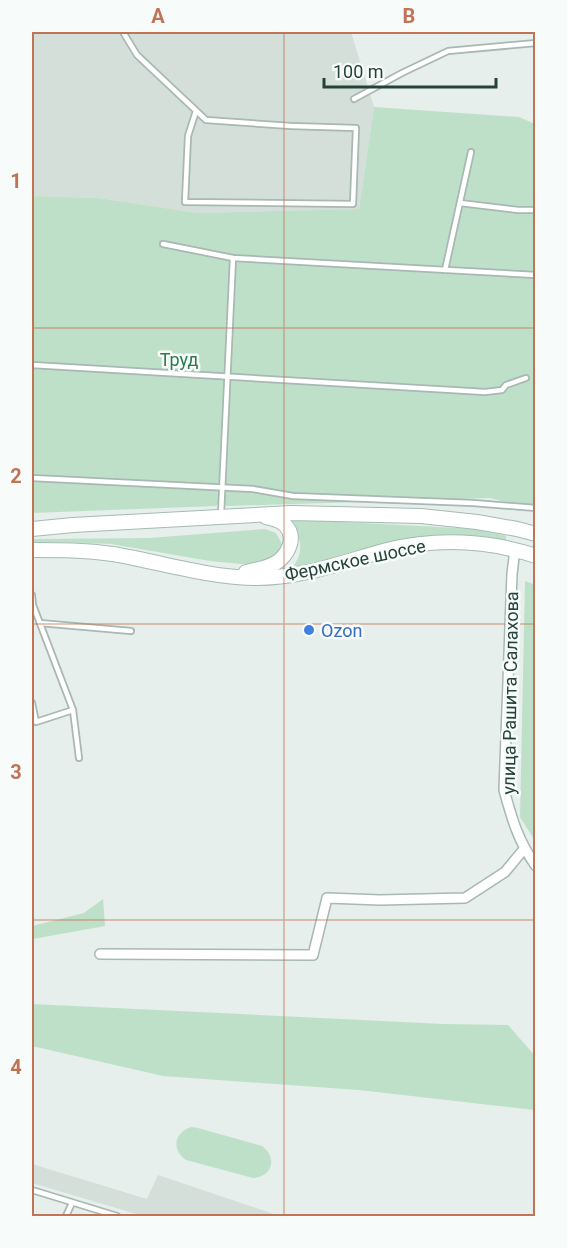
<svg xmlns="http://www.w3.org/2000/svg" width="567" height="1248" viewBox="0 0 567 1248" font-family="Roboto,sans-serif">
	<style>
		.built { fill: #d4dfda }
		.green { fill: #bfe0c8 }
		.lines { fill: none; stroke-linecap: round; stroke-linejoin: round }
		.lane-casing { stroke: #a8b8b2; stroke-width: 8 }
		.street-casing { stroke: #a8b8b2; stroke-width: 12 }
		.secondary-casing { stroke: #a4bbb3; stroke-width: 16 }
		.lane { stroke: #fff; stroke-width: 4.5 }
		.street { stroke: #fff; stroke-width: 9 }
		.secondary { stroke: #fff; stroke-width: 14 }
		.grid { fill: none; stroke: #c07456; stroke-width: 1.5; stroke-opacity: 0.55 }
		.shop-dot { fill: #3f7fe0; stroke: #f7fbf9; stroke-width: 2 }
		.labels { text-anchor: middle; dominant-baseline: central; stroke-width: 5; stroke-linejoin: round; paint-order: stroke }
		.park-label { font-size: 18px; fill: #2d7a4b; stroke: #f7fbf9 }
		.street-label { font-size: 18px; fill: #24423a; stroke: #f7fbf9 }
		.shop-label { font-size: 18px; fill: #366cbe; stroke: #f7fbf9; text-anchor: start }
		.neatline { fill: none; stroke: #c07456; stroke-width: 2 }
		.grid-label { font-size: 20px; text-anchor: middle; font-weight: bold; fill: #c07456 }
	</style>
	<rect width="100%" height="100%" fill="#e6efeb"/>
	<!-- built -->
	<g class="built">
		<polygon points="32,32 351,32 374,107 359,209 198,213 99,198 32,196"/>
		<polygon points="32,1164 147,1199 158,1175 280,1216 143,1216 32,1183"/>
	</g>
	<!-- green -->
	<g class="green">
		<polygon points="374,107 519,117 535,124 535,509 490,498 226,506 221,501 216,506 32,513 32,196 99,198 198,213 359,209"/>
		<path d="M305 520 476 529 503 535 506 536V540L503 541 445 535 409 538 292 568C306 551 301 536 288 521Z"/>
		<polygon points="265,529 276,533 282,544 280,554 262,564 241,564 210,561 111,544 59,542 35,543 32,541 34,539 149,538"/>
		<polygon points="525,581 536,585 535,841 520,817"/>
		<polygon points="103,899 105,926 33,939 32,946 32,926 84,913"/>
		<polygon points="32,1004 444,1024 508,1025 535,1056 535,1110 359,1090 163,1076 32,1046"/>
		<path d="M191 1127 198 1128 262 1146C278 1158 272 1177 253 1178L186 1160C171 1149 174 1133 191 1127Z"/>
	</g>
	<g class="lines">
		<!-- lane casing -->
		<g class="lane-casing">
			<g id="lane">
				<polyline points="123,32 137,55 206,120 291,126 356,128 353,204 185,202 188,136 196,111"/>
				<polyline points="354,99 402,73 448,51 536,43"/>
				<polyline points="460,203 518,210 536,210"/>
				<polyline points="163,244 233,258 536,275"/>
				<polyline points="445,270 471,152"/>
				<polyline points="32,365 485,392 502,390 506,385 526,378"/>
				<polyline points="32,478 253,489 293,496 473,503 536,508"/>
				<polyline points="221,514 233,258"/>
				<polyline points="32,595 33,605 73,710 79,758"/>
				<polyline points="40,623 131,631"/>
				<polyline points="32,703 36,722 73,710"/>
				<polyline points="32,1190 117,1216"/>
				<polyline points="66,1216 72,1203"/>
			</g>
		</g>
		<!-- street casing -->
		<g class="street-casing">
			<g id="street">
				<path d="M515 549 512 574 504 790C512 819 518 841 536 866"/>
				<polyline points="100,954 313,955 327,898 380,900 465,898 505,872 524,849"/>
			</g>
		</g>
		<!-- secondary casing -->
		<g class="secondary-casing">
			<g id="secondary">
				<polyline points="32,529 73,525 292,513 421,516 477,522 517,529 536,534"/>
				<path d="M32 550C61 550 85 550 113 554 160 562 206 577 253 578 299 579 343 562 387 550 436 538 488 540 536 556"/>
				<path d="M246 572C256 570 266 568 274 564 288 556 298 537 284 524 279 520 272 518 266 517"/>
			</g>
		</g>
		<!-- lane -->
		<use href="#lane" class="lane"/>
		<!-- street -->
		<use href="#street" class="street"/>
		<!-- secondary -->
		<use href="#secondary" class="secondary"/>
	</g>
	<!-- grid -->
	<path class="grid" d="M284 32V1216M32 328H536M32 624H536M32 920H536"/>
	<!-- markers -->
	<circle class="shop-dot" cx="309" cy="630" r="6"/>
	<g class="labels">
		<!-- park labels -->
		<g class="park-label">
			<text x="179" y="359">Труд</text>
		</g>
		<!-- street labels -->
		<g class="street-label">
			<text transform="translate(355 560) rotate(-12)">Фермское шоссе</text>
			<text transform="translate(510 693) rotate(-89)">улица Рашита Салахова</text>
		</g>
		<!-- shop labels -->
		<g class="shop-label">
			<text x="321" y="630">Ozon</text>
		</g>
	</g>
	<!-- border -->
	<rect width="567" height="1248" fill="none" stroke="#f7fbf9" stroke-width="66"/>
	<!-- scale -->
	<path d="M324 78v9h172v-9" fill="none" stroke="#24423a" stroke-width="3"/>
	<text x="333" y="78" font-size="18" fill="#24423a" stroke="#f7fbf9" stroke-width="4.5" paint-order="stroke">100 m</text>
	<rect x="33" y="33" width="501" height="1182" class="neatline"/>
	<g class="grid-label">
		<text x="158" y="23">A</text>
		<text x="409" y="23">B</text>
		<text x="16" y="188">1</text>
		<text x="16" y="483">2</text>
		<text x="16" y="779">3</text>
		<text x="16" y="1074">4</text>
	</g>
</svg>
